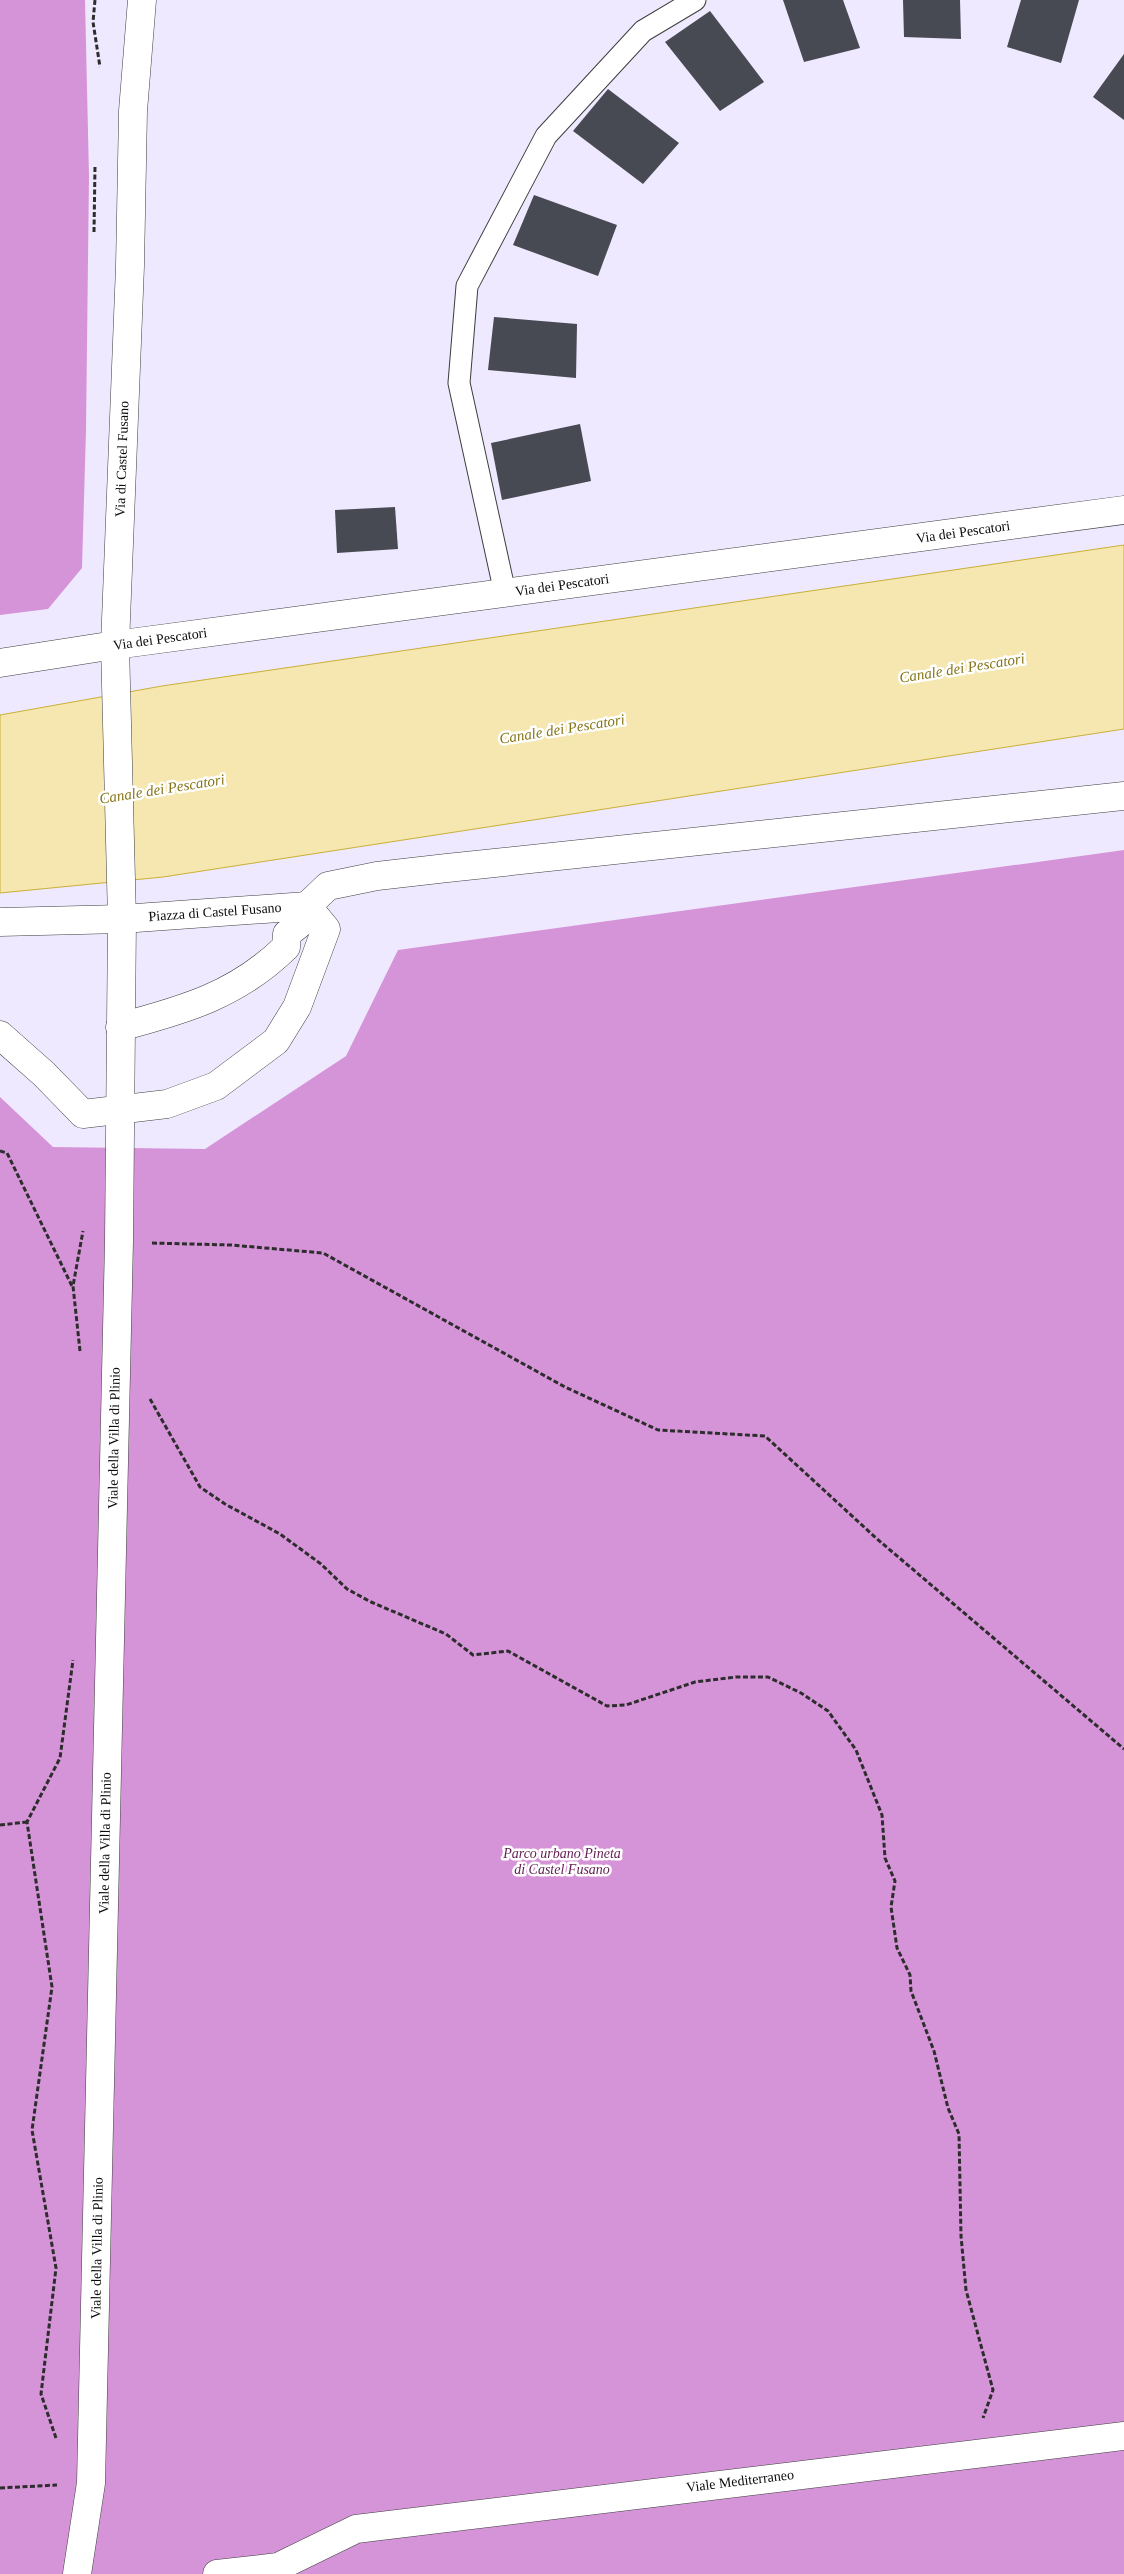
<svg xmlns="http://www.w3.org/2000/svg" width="1124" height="2574" viewBox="0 0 1124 2574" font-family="Georgia,serif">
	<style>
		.forest { fill: #d694d8 }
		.water { fill: #f5e7af; stroke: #cab037 }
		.building { fill: #474953 }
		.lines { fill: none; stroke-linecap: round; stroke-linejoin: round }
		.service-casing { stroke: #3e3e3e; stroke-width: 23 }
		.pedestrian-casing { stroke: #3e3e3e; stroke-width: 29 }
		.minor-casing { stroke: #3e3e3e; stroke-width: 29 }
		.tertiary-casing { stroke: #3e3e3e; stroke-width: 29 }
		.path { stroke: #2d2d2d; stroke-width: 3; stroke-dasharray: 5 2.5; stroke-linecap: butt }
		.service { stroke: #fff; stroke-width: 21 }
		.pedestrian { stroke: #fff; stroke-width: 28 }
		.minor { stroke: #fff; stroke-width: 28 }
		.tertiary { stroke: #fff; stroke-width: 28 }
		.labels { text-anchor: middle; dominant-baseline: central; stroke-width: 5; stroke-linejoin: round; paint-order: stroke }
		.street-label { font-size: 14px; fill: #0b0b0b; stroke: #fff }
		.park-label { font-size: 14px; font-style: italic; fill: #601d51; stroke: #fff }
		.water-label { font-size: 15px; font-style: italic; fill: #857517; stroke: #fff }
	</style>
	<rect width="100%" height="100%" fill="#eee9ff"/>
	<!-- forest -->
	<g class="forest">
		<polygon points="0,0 85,0 89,176 86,430 82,568 48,609 0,615"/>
		<polygon points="1124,850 1124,2574 0,2574 0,1097 53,1147 205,1149 346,1056 398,950"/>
	</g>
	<!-- water -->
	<polygon class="water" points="1124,545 1124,729 163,877 0,893 0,715 162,686"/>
	<!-- building -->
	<g class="building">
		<polygon points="783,0 843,0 860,48 804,62"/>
		<polygon points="903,0 960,0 961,39 904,37"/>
		<polygon points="1021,0 1079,0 1061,63 1007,47"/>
		<polygon points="710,11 764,82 720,111 665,42"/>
		<polygon points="1124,54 1124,120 1093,97"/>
		<polygon points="608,89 679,143 643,184 573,131"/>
		<polygon points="534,195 617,225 598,276 513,245"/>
		<polygon points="494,317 577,324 576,378 488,370"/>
		<polygon points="580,424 591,481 502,500 491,443"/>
		<polygon points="395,507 398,549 337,553 335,510"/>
	</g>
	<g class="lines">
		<!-- service casing -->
		<g class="service-casing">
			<polyline id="service" points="505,593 459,383 467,286 546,136 643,31 695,0"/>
		</g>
		<!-- pedestrian casing -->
		<g class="pedestrian-casing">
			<polyline id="pedestrian" points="0,922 122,919 307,906 326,929 297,1007 276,1041 216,1086 167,1104 83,1114 44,1074 0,1035"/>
		</g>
		<!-- minor casing -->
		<g class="minor-casing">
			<g id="minor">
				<path d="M120 1027C184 1010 237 995 286 947L287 934 303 921 307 906 328 886 377 876 447 868 1124 796"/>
				<polyline points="217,2574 278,2567 356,2529 1124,2436"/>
			</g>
		</g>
		<!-- tertiary casing -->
		<g class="tertiary-casing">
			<g id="tertiary">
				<polyline points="0,663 115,645 1124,510"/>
				<polyline points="77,2574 91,2483 119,1241 122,919 115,645 130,266 133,111 142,0"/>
			</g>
		</g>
		<!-- path -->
		<g class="path">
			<polyline points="95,0 93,22 100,67"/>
			<polyline points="94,232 95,166"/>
			<polyline points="0,1151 7,1153 72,1286"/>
			<polyline points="152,1243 231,1245 323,1253 565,1387 658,1430 765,1436 876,1538 1124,1749"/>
			<polyline points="80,1351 73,1286 83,1231"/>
			<polyline points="150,1399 200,1487 225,1504 280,1534 321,1564 347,1589 371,1602 446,1634 473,1655 508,1651 607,1706 626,1705 695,1682 736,1677 768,1677 801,1693 828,1711 856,1750 882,1815 885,1858 895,1881 891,1907 897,1948 910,1975 911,1991 934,2051 948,2108 959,2134 961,2236 966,2290 993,2390 983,2418"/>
			<polyline points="0,1825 27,1822"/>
			<polyline points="56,2438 41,2394 56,2268 32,2130 52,1987 27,1822 60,1758 73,1660"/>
			<polyline points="0,2488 57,2485"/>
		</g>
		<!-- service -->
		<use href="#service" class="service"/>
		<!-- pedestrian -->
		<use href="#pedestrian" class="pedestrian"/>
		<!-- minor -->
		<use href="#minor" class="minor"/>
		<!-- tertiary -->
		<use href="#tertiary" class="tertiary"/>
	</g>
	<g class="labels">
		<!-- street labels -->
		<g class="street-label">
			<text transform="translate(122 459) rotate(-88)">Via di Castel Fusano</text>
			<text transform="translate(963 532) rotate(-8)">Via dei Pescatori</text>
			<text transform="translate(562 585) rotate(-8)">Via dei Pescatori</text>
			<text transform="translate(160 639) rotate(-8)">Via dei Pescatori</text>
			<text transform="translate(215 912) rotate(-4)">Piazza di Castel Fusano</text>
			<text transform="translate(114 1438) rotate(-89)">Viale della Villa di Plinio</text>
			<text transform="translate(105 1843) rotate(-89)">Viale della Villa di Plinio</text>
			<text transform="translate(97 2248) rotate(-89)">Viale della Villa di Plinio</text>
			<text transform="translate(740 2481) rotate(-7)">Viale Mediterraneo</text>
		</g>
		<!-- park labels -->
		<g class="park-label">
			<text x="562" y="1853">Parco urbano Pineta<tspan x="562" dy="16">di Castel Fusano</tspan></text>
		</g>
		<!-- water labels -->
		<g class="water-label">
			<text transform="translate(962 668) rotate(-9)">Canale dei Pescatori</text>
			<text transform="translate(562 729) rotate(-9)">Canale dei Pescatori</text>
			<text transform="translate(162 789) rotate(-9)">Canale dei Pescatori</text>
		</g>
	</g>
</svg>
